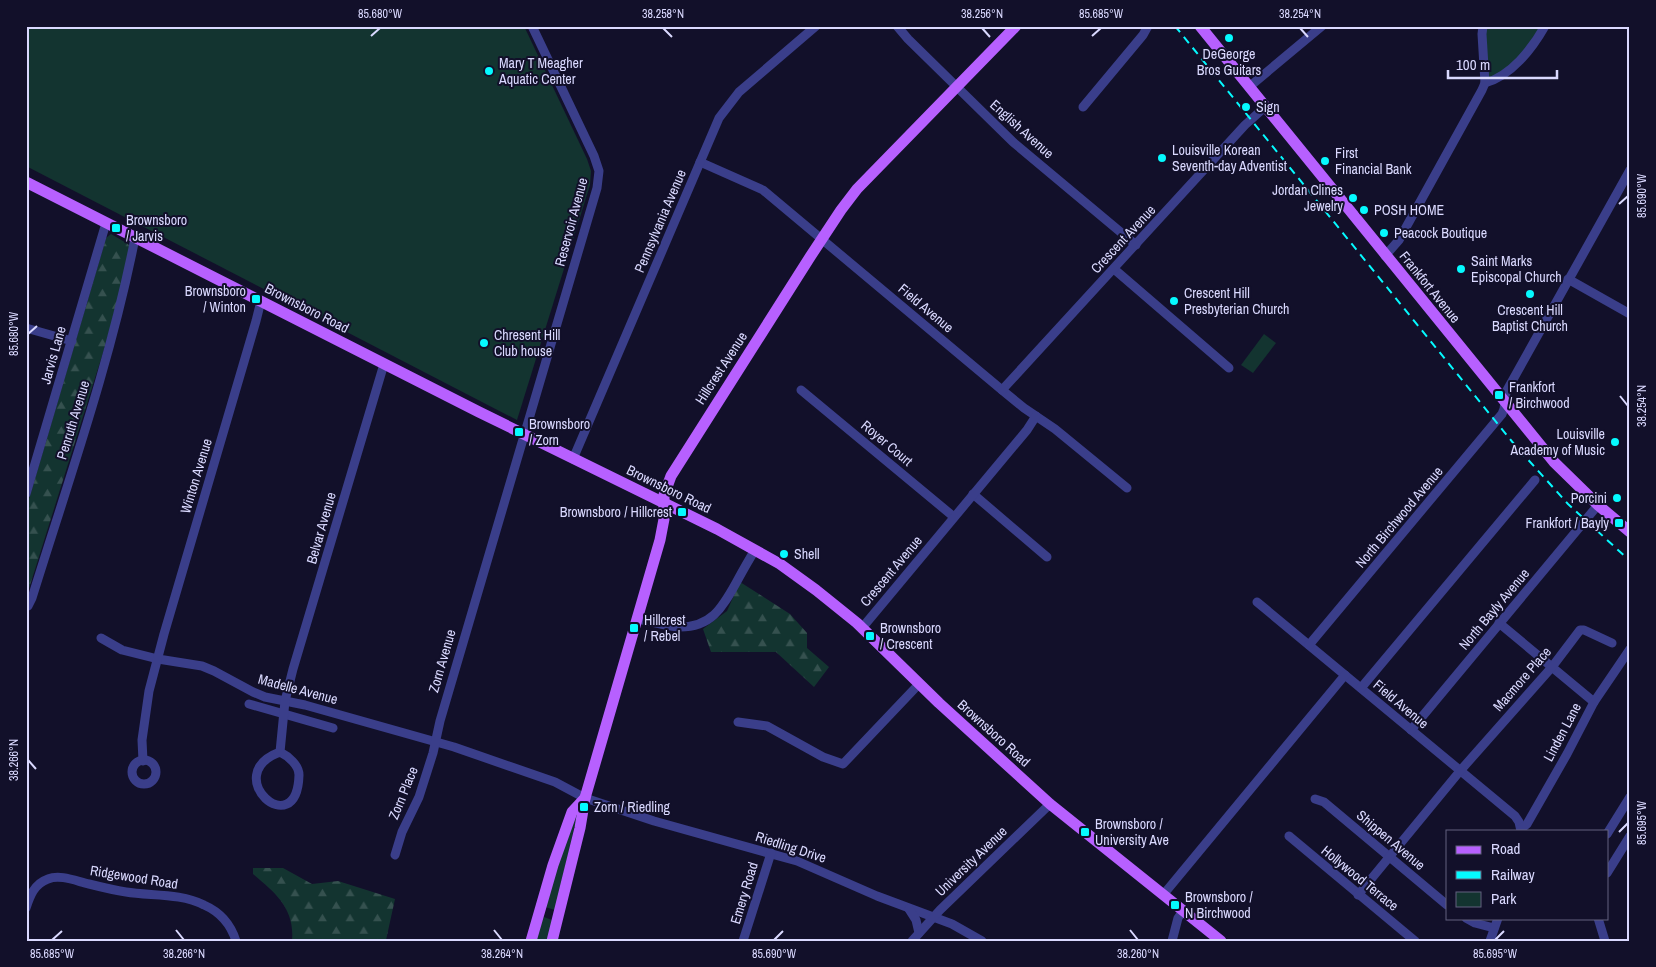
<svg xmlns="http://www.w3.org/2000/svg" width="1656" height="967" viewBox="0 0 1656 967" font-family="'Archivo Narrow',sans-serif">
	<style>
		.green { fill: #133430 }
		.forest { fill: url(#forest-firs) }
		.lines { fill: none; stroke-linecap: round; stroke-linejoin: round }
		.minor { stroke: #3a3e8a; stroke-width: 9 }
		.major { stroke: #b760ff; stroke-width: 11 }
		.rail { stroke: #05faff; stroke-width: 2; stroke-dasharray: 8 6; stroke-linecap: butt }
		.ticks { fill: none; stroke: #dad9ff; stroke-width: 2 }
		.poi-dot { fill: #05faff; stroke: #12102a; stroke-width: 2 }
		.labels { text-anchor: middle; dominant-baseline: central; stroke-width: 4; stroke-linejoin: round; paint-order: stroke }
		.poi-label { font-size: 14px; fill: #dad9ff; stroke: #12102a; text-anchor: start }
		.street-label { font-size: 14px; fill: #dad9ff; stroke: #12102a }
		.neatline { fill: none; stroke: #dad9ff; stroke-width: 2 }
		.ticks-label { font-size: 12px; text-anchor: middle; fill: #dad9ff }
	</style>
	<defs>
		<pattern id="forest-firs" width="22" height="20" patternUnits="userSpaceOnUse" patternTransform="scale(1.25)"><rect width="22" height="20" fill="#133430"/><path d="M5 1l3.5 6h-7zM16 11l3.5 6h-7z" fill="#35514f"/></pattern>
	</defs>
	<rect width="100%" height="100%" fill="#12102a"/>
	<!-- green -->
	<g class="green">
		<polygon points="26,26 524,26 587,159 591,171 590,185 517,420 26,166"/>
		<polygon points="1485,26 1544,26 1510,68 1488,82"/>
		<polygon points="1264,334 1276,343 1253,373 1241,365"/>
		<polygon points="578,811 555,910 545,907 558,862"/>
		<polygon points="544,917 552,920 549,941 534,941"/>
	</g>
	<!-- forest -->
	<g class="forest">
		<polygon points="111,234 128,244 131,249 106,343 26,598 26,509 106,238"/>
		<polygon points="740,582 790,614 807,633 807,648 829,667 814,687 776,652 711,652 703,629 727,611"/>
		<path d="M253 868H283L312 884 338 881 395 899 386 940 292 941C295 908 275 893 253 874Z"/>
	</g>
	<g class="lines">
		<!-- minor -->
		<g class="minor">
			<polyline points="897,26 908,39 1013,142 1136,245"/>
			<path d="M1485 83C1511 76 1532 49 1545 26"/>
			<polyline points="1249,87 1322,26"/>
			<polyline points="1083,107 1143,35 1148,26"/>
			<polyline points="700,162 763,190 1002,390 1024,408 1055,429 1127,488"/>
			<polyline points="1385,256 1399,240 1482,90 1485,83 1482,34 1483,26"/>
			<polyline points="1114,269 1229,368"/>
			<polyline points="1568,279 1630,314"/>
			<polyline points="26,328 72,341"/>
			<polyline points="801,390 954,517"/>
			<polyline points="1002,390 1245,125 1265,107"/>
			<polyline points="573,459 719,118 739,92 816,26"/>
			<polyline points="26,494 106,223"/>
			<polyline points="973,494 1047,557"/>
			<polyline points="1257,602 1515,816 1519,822 1521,831"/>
			<path d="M28 606 32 598C69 479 111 360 135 238"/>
			<path d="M637 619C650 621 665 626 678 627 711 628 722 608 736 583 742 572 748 561 755 550"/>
			<polyline points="1499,623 1594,702"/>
			<polyline points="862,628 1027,430 1036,416"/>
			<polyline points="101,638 122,650 158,659 202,666 214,671 253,692 265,697 305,705 454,747 555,782 585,798 654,821 797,861 877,896 952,924 982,941"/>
			<polyline points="1309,645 1502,414 1504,409 1506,392 1630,170"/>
			<polyline points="1361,688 1535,480"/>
			<polyline points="249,704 333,728"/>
			<polyline points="738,722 767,726 823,757 843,764 919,684"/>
			<polyline points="1411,730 1598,505"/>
			<path d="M280 752C218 775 297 845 299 775 299 765 288 756 280 752L285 701 293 669 384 364"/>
			<circle cx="144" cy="772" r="12"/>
			<polyline points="143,761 142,740 149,691 164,634 256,321 261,301"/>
			<polyline points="1315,799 1324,802 1447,905"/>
			<polyline points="1521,829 1527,824 1567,754 1594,702 1630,649"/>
			<polyline points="1607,834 1630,797"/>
			<polyline points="1289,836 1415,941"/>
			<polyline points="395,855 402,832 419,797 433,753 440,721 597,188 599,171 594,156 532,26"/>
			<polyline points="1607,873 1630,836"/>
			<polyline points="1163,895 1345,675"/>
			<polyline points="1358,895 1460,771 1552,667 1580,630 1584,630 1612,643"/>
			<path d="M26 908C30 896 34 884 48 879 60 874 76 881 89 884 101 887 113 890 126 892 151 896 181 893 204 905 220 912 231 925 236 941"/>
			<polyline points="909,909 916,920 919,933"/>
			<polyline points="1466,918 1475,923 1494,928"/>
			<polyline points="1598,918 1605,941"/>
			<polyline points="743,941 771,853"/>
			<polyline points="912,941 940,910 1050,804"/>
			<polyline points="1172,941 1178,918 1183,911"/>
			<polyline points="1490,941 1498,918"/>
		</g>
		<!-- major -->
		<g class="major">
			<polyline points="1200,26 1554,462 1598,505 1630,532"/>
			<polyline points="26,182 479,412 717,529 780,564 816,590 857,623 939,703 1050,804 1221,941"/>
			<polyline points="531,941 553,865 572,812 585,798"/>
			<polyline points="552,941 580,828 585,798 660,540 664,519 664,495 671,476 810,257 841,210 857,189 1016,26"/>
		</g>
		<!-- rail -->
		<polyline class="rail" points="1175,26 1514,444 1568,504 1630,561"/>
	</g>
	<!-- ticks -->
	<path class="ticks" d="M663 28 672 37M982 28 990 37M1300 28 1308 37M371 36 380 28M1092 36 1101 28M1619 204 1628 196M28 334 37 326M1620 396 1628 406M28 760 36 769M1619 832 1628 823M176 930 184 940M494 930 502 940M1130 930 1138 940M52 940 62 931M774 940 783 931M1495 940 1504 931"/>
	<!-- markers -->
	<g class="poi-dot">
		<circle cx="1229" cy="38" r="5"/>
		<circle cx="489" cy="71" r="5"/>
		<circle cx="1246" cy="107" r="5"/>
		<circle cx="1162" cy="158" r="5"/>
		<circle cx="1325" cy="161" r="5"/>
		<circle cx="1353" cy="198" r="5"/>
		<circle cx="1364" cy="210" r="5"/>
		<rect x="111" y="223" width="10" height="10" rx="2.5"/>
		<circle cx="1384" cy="233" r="5"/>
		<circle cx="1461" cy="269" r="5"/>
		<circle cx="1530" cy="294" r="5"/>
		<rect x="251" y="294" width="10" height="10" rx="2.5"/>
		<circle cx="1174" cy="301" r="5"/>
		<circle cx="484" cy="343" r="5"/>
		<rect x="1494" y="390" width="10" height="10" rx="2.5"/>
		<rect x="514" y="427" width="10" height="10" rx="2.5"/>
		<circle cx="1615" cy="442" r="5"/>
		<circle cx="1617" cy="498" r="5"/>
		<rect x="677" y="507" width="10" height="10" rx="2.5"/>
		<rect x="1614" y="518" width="10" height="10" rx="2.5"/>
		<circle cx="784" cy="554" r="5"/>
		<rect x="629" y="623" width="10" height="10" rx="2.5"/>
		<rect x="865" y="631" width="10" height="10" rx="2.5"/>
		<rect x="579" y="802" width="10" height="10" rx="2.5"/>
		<rect x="1080" y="827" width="10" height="10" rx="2.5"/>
		<rect x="1170" y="900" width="10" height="10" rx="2.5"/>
	</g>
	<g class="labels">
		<!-- poi labels -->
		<g class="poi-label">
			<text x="1229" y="54" text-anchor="middle">DeGeorge<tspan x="1229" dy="16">Bros Guitars</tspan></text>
			<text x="499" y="63">Mary T Meagher<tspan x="499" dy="16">Aquatic Center</tspan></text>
			<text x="1256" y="107">Sign</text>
			<text x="1172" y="150">Louisville Korean<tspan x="1172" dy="16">Seventh-day Adventist</tspan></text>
			<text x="1335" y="153">First<tspan x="1335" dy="16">Financial Bank</tspan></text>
			<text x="1343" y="190" text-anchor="end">Jordan Clines<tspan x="1343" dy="16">Jewelry</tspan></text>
			<text x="1374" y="210">POSH HOME</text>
			<text x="126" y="220">Brownsboro<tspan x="126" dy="16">/ Jarvis</tspan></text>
			<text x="1394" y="233">Peacock Boutique</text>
			<text x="1471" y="261">Saint Marks<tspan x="1471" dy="16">Episcopal Church</tspan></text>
			<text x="246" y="291" text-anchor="end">Brownsboro<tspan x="246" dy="16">/ Winton</tspan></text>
			<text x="1184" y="293">Crescent Hill<tspan x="1184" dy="16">Presbyterian Church</tspan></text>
			<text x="1530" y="310" text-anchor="middle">Crescent Hill<tspan x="1530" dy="16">Baptist Church</tspan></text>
			<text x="494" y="335">Chresent Hill<tspan x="494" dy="16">Club house</tspan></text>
			<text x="1509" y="387">Frankfort<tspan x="1509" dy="16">/ Birchwood</tspan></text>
			<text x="529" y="424">Brownsboro<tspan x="529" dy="16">/ Zorn</tspan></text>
			<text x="1605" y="434" text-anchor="end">Louisville<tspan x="1605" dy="16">Academy of Music</tspan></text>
			<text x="1607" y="498" text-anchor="end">Porcini</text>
			<text x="672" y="512" text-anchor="end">Brownsboro / Hillcrest</text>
			<text x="1609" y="523" text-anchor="end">Frankfort / Bayly</text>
			<text x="794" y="554">Shell</text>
			<text x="644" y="620">Hillcrest<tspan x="644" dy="16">/ Rebel</tspan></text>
			<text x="880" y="628">Brownsboro<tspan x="880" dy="16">/ Crescent</tspan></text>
			<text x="594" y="807">Zorn / Riedling</text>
			<text x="1095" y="824">Brownsboro /<tspan x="1095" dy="16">University Ave</tspan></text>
			<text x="1185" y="897">Brownsboro /<tspan x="1185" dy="16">N Birchwood</tspan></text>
		</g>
		<!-- street labels -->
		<g class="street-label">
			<text transform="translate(1022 129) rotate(42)">English Avenue</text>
			<text transform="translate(660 221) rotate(-67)">Pennsylvania Avenue</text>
			<text transform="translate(571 222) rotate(-75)">Reservoir Avenue</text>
			<text transform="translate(1123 239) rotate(-47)">Crescent Avenue</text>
			<text transform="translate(1430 287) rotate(51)">Frankfort Avenue</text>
			<text transform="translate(307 308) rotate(27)">Brownsboro Road</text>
			<text transform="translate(926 308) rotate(40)">Field Avenue</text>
			<text transform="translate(53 355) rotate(-74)">Jarvis Lane</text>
			<text transform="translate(721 368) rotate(-57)">Hillcrest Avenue</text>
			<text transform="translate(73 420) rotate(-73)">Penruth Avenue</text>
			<text transform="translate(887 443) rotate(40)">Royer Court</text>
			<text transform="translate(196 476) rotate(-73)">Winton Avenue</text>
			<text transform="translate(669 489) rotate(26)">Brownsboro Road</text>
			<text transform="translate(1399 517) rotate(-50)">North Birchwood Avenue</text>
			<text transform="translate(321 528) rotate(-74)">Belvar Avenue</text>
			<text transform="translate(891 571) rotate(-50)">Crescent Avenue</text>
			<text transform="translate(1494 609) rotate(-50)">North Bayly Avenue</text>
			<text transform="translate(442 661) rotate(-74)">Zorn Avenue</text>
			<text transform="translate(1522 679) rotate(-49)">Macmore Place</text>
			<text transform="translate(298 689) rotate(15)">Madelle Avenue</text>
			<text transform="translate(1401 704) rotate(40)">Field Avenue</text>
			<text transform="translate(1562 732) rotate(-62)">Linden Lane</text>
			<text transform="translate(994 733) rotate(42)">Brownsboro Road</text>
			<text transform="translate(403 793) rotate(-68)">Zorn Place</text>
			<text transform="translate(1391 840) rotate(40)">Shippen Avenue</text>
			<text transform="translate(791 847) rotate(18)">Riedling Drive</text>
			<text transform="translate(971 861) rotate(-44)">University Avenue</text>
			<text transform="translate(134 877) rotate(9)">Ridgewood Road</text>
			<text transform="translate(1360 878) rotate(39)">Hollywood Terrace</text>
			<text transform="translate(744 893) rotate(-73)">Emery Road</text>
		</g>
	</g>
	<!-- border -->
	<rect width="1656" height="967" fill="none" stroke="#12102a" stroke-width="55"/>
	<!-- legend -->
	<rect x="1446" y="830" width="162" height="90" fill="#12102a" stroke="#62607f"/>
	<rect x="1456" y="846" width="25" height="8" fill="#b760ff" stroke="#62607f"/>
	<text x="1491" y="854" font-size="15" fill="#dad9ff">Road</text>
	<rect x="1456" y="871" width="25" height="8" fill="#05faff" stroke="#62607f"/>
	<text x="1491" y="880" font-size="15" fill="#dad9ff">Railway</text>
	<rect x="1456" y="892" width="25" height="15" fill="#133430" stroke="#62607f"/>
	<text x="1491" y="904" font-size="15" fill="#dad9ff">Park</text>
	<!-- scale -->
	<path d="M1448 70v8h109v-8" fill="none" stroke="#dad9ff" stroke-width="2.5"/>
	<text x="1456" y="70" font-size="15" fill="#dad9ff" stroke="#12102a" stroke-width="4" paint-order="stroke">100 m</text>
	<rect x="28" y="28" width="1600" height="912" class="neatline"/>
	<g class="ticks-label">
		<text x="380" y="18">85.680°W</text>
		<text x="663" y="18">38.258°N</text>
		<text x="982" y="18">38.256°N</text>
		<text x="1101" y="18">85.685°W</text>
		<text x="1300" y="18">38.254°N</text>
		<text transform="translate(1642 196) rotate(-90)" y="4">85.690°W</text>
		<text transform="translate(14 334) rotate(-90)" y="4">85.680°W</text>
		<text transform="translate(1642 406) rotate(-90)" y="4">38.254°N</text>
		<text transform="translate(14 760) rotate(-90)" y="4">38.266°N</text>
		<text transform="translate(1642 823) rotate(-90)" y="4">85.695°W</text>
		<text x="52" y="958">85.685°W</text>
		<text x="184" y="958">38.266°N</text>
		<text x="502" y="958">38.264°N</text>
		<text x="774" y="958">85.690°W</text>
		<text x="1138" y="958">38.260°N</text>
		<text x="1495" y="958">85.695°W</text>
	</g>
</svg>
